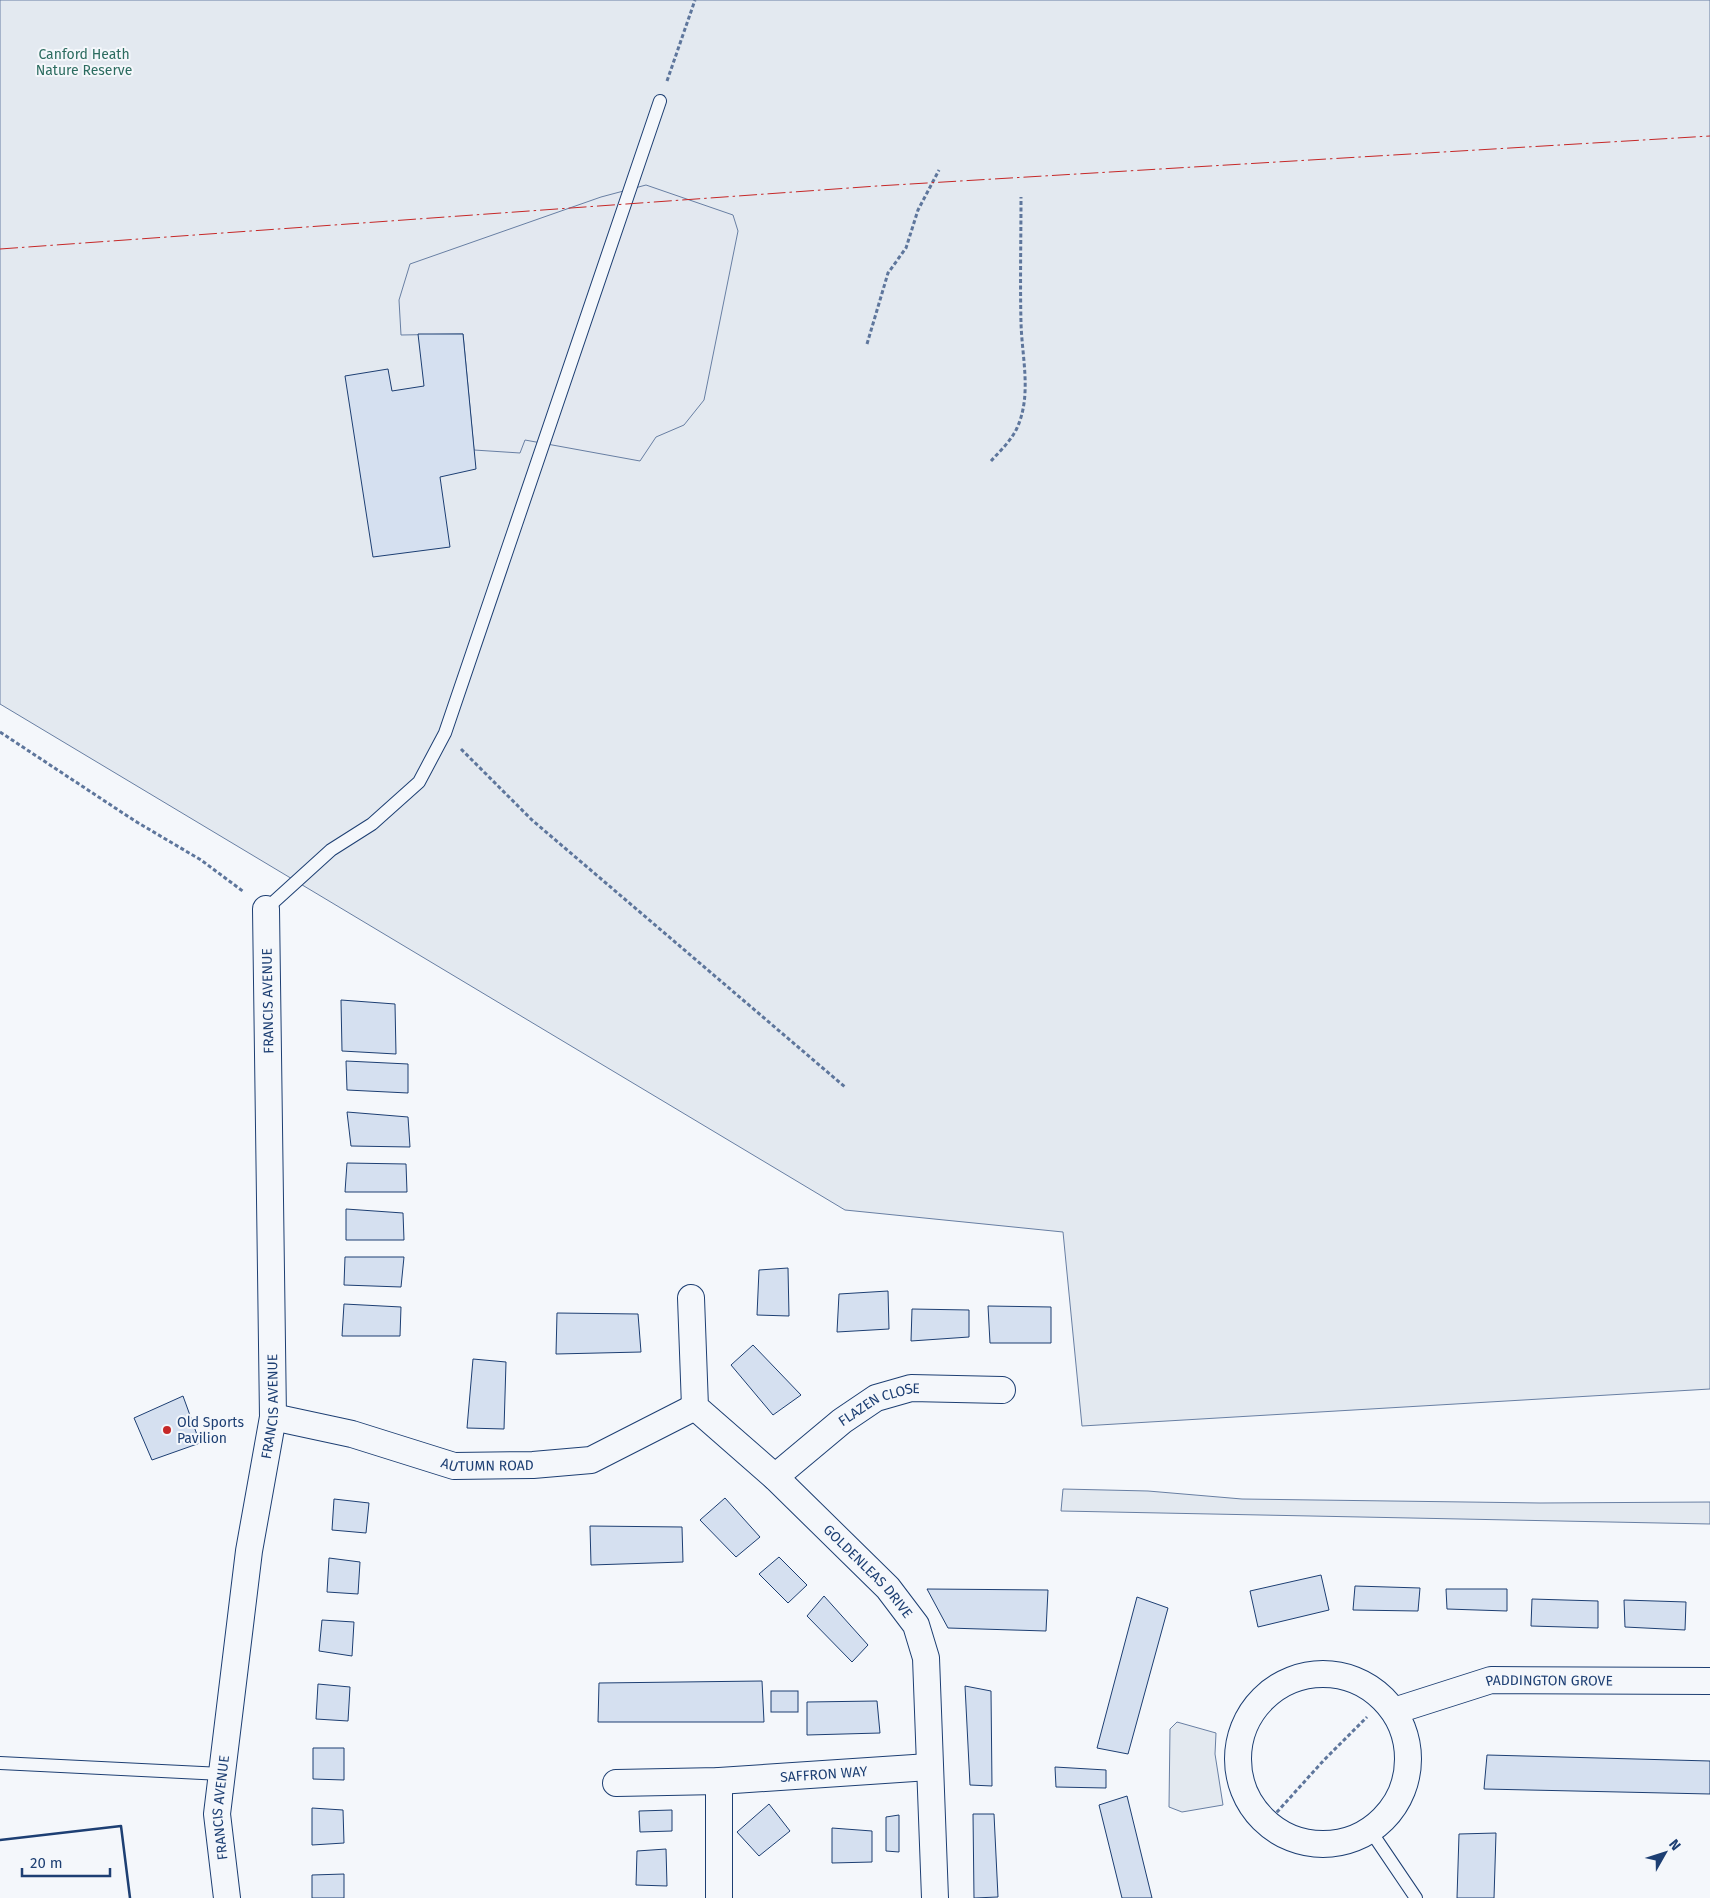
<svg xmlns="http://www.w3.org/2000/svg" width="1710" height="1898" viewBox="0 0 1710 1898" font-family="'Fira Sans',sans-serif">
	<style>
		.green { fill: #e3e9f0; stroke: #687fa3 }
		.parking { fill: #e3e8f0; stroke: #687fa3 }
		.building { fill: #d5e0f0; stroke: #1d3f73 }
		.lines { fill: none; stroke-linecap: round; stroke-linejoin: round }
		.service-casing { stroke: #1d3f73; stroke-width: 14 }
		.minor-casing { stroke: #1d3f73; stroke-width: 28 }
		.path { stroke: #5e769c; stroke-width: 3; stroke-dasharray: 4 2.5; stroke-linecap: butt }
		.service { stroke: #f4f7fb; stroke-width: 12 }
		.minor { stroke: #f4f7fb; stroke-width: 26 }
		.wall { stroke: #1d3f73; stroke-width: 2.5 }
		.power { stroke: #c62828; stroke-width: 1; stroke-dasharray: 18 4 2.5 4; stroke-linecap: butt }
		.poi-dot { fill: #c62828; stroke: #f4f7fb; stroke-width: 2 }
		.labels { text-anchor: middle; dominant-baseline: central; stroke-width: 4; stroke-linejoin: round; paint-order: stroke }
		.park-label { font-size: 14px; fill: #2c6c60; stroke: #f4f7fb }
		.street-label { font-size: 14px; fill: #1d3f73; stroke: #f4f7fb }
		.poi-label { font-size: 14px; fill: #1d3f73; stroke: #f4f7fb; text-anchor: start }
	</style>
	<rect width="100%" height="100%" fill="#f4f7fb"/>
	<!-- green -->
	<g class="green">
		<polygon points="0,0 1710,0 1710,1389 1082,1426 1063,1232 845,1210 0,704"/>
		<polygon points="1063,1489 1148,1491 1242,1499 1316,1500 1540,1503 1710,1502 1710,1524 1061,1511"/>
		<polygon points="1177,1722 1216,1733 1215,1754 1223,1805 1182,1812 1169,1807 1170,1729"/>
	</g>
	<!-- parking -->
	<polygon class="parking" points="646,185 733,215 738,231 704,400 684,425 656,437 640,461 525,440 520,453 474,450 463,334 401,335 399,300 410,264 601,197"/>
	<!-- building -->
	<g class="building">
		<polygon points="418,334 463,334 476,469 440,477 450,547 373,557 345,376 388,369 392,391 424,386"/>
		<polygon points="341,1000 395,1004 396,1054 342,1051"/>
		<polygon points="346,1061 408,1064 408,1093 347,1090"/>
		<polygon points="347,1112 408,1117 410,1147 351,1146"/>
		<polygon points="347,1163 406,1164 407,1192 345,1192"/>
		<polygon points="346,1209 403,1213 404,1240 346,1240"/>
		<polygon points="345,1257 404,1257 401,1287 344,1285"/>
		<polygon points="788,1268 789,1316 757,1315 759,1270"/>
		<polygon points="888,1291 889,1329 837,1332 839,1294"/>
		<polygon points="344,1304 401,1307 400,1336 342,1336"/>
		<polygon points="988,1306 1051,1307 1051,1343 990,1343"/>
		<polygon points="912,1309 969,1310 969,1337 911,1341"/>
		<polygon points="557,1313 638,1314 641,1352 556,1354"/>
		<polygon points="753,1345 801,1395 773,1415 731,1365"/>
		<polygon points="473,1359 506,1362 504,1429 467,1428"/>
		<polygon points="183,1396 200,1443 152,1460 134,1418"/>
		<polygon points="725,1498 760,1537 736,1557 700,1520"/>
		<polygon points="334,1499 369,1503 366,1533 332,1530"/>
		<polygon points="590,1526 682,1527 683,1562 591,1565"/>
		<polygon points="779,1557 807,1585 788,1603 759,1574"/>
		<polygon points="329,1558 360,1562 358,1594 327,1592"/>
		<polygon points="1321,1575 1329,1610 1258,1627 1250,1591"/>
		<polygon points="1355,1586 1420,1588 1418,1611 1353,1610"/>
		<polygon points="927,1589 1048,1590 1046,1631 948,1628"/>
		<polygon points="1446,1589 1507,1589 1507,1611 1447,1609"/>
		<polygon points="824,1596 868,1645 852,1662 807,1616"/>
		<polygon points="1137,1597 1168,1608 1128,1754 1097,1748"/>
		<polygon points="1532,1599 1598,1601 1598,1628 1531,1626"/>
		<polygon points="1624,1600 1686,1602 1685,1630 1625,1627"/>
		<polygon points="322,1620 354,1622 352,1656 319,1651"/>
		<polygon points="762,1681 764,1722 598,1722 599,1683"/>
		<polygon points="318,1684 350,1687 348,1721 316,1719"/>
		<polygon points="965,1686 991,1691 992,1786 970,1785"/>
		<rect x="771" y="1691" width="27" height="21"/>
		<polygon points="877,1701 880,1733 807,1735 807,1702"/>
		<polygon points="313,1748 344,1748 344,1780 313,1779"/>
		<polygon points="1487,1755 1710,1761 1710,1794 1484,1789"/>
		<polygon points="1055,1767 1106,1770 1106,1788 1056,1787"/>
		<polygon points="1127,1796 1152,1898 1122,1898 1099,1805"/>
		<polygon points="769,1804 790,1831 759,1856 737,1832"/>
		<polygon points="312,1808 343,1810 344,1843 312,1845"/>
		<polygon points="672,1810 672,1831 640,1832 639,1811"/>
		<polygon points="973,1814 994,1814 998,1897 974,1898"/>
		<polygon points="899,1815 899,1852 886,1851 886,1817"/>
		<polygon points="832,1828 872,1831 872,1862 832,1863"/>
		<polygon points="1496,1833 1494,1898 1457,1898 1459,1834"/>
		<polygon points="666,1849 667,1886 636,1885 637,1851"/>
		<polygon points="344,1874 344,1898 312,1898 312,1875"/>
	</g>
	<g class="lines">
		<!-- service casing -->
		<g class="service-casing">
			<g id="service">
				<polyline points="266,909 331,850 372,824 419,782 445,733 660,101"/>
				<polyline points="0,1763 222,1774"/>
				<polyline points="1370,1830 1416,1898"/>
			</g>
		</g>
		<!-- minor casing -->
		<g class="minor-casing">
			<g id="minor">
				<path id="s1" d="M691 1298 695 1407 775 1477 888 1588 916 1625 926 1658 935 1898"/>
				<path id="s2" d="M273 1417 352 1434 454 1466 533 1465 591 1460 695 1407"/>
				<path id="s3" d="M775 1477 842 1421 876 1398 911 1388 1002 1390"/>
				<circle cx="1323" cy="1759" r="85"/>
				<path id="s4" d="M1394 1711 1491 1680 1710 1681"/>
				<polyline points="719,1781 719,1898"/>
				<path id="s5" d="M616 1783 719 1781 929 1767"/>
				<path id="s6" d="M227 1898 217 1814 249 1551 273 1417 266 909"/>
			</g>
		</g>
		<!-- path -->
		<g class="path">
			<polyline points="667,81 695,0"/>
			<polyline points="867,344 888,273 906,248 918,210 939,170"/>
			<path d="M991 461C1000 451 1011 441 1017 428 1032 395 1022 358 1021 323 1020 281 1021 239 1021 197"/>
			<polyline points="0,732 135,821 201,860 244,892"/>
			<polyline points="461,749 532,820 845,1087"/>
			<polyline points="1268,1822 1324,1760 1367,1717"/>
		</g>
		<!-- service -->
		<use href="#service" class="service"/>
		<!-- minor -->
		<use href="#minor" class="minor"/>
		<!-- wall -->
		<polyline class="wall" points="0,1840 121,1826 130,1898"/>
		<!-- power -->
		<polyline class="power" points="0,249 877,186 1710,136"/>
	</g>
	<!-- markers -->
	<circle class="poi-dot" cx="167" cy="1430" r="5"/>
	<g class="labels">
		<!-- park labels -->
		<g class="park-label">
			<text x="84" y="54">Canford Heath<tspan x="84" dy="16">Nature Reserve</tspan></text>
		</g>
		<!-- street labels -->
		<g class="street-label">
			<text transform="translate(268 1001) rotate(-91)">FRANCIS AVENUE</text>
			<text stroke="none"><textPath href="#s6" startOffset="496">FRANCIS AVENUE</textPath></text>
			<text stroke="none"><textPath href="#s3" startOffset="129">FLAZEN CLOSE</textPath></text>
			<text stroke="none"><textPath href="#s2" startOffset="221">AUTUMN ROAD</textPath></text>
			<text stroke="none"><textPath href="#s1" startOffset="348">GOLDENLEAS DRIVE</textPath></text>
			<text stroke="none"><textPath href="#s4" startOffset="160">PADDINGTON GROVE</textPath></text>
			<text stroke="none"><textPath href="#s5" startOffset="208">SAFFRON WAY</textPath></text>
			<text stroke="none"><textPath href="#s6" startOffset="91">FRANCIS AVENUE</textPath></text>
		</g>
		<!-- poi labels -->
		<g class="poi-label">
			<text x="177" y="1422">Old Sports<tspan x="177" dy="16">Pavilion</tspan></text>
		</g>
	</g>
	<!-- north arrow -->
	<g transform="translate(1665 1853) rotate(51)" stroke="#f4f7fb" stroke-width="4" paint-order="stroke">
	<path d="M0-4L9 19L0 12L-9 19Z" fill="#1d3f73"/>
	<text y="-8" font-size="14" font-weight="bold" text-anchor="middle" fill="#1d3f73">N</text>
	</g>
	<!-- scale -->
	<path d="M22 1868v8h88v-8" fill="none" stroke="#1d3f73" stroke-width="2.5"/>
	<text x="30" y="1868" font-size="15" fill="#1d3f73" stroke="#f4f7fb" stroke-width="4" paint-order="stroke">20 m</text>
</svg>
